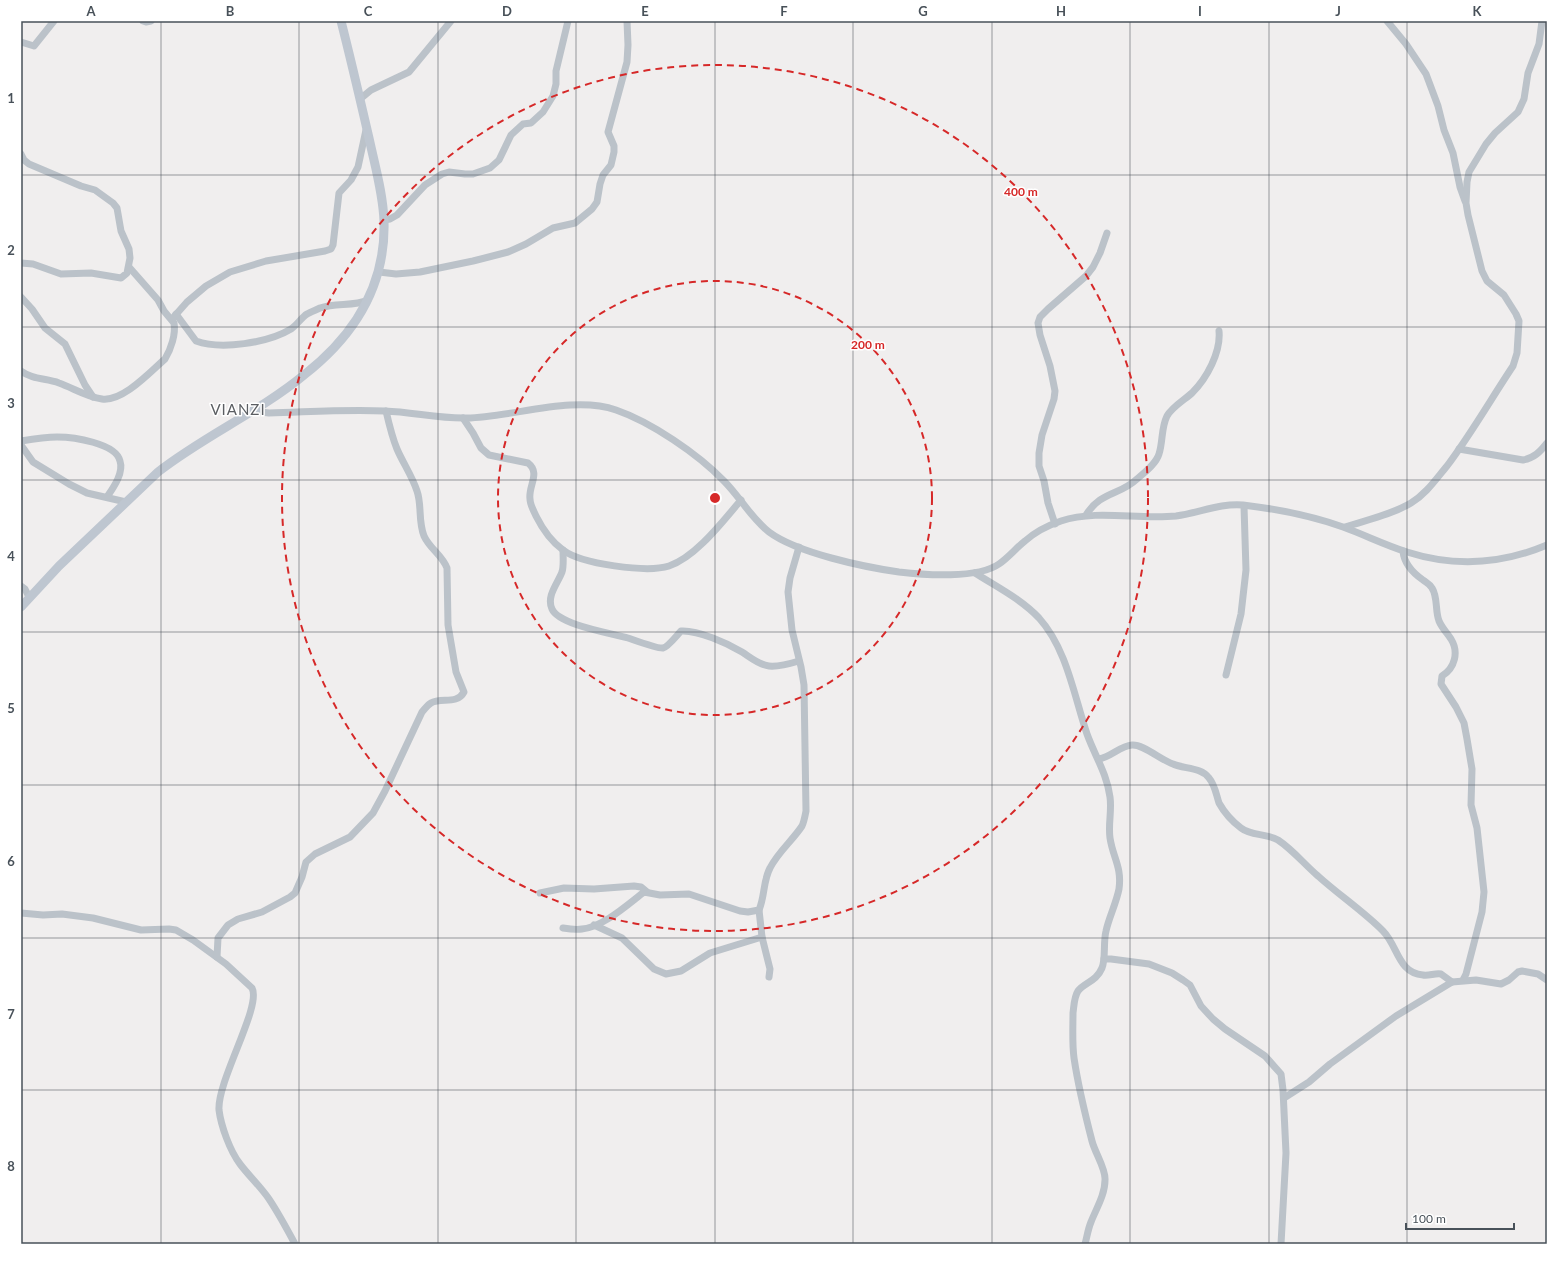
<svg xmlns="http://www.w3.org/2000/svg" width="1568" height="1265" viewBox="0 0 1568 1265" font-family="Lato,sans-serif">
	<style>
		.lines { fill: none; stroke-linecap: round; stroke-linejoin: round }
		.street { stroke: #bbc2c9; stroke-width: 7 }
		.secondary { stroke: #bec6d0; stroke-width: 9 }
		.grid { fill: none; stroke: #485159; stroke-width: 1; stroke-opacity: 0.55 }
		.ring { fill: none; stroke: #d62828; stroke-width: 2; stroke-dasharray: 7 5 }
		.labels { text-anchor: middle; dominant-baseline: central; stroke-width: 3; stroke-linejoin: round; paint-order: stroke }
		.quarter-label { font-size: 15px; letter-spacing: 1px; fill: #5b5e62; stroke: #fff }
		.centre { fill: #d62828; stroke: #fff; stroke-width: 2 }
		.ring-label { font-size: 12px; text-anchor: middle; font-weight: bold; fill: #d62828; stroke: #fff; stroke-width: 3; stroke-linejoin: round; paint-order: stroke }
		.neatline { fill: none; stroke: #485159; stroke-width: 1.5 }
		.grid-label { font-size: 13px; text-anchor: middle; font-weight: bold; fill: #485159 }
	</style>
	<rect width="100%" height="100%" fill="#f0eeee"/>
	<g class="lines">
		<!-- street -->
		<g class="street">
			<polyline points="143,21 146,22 151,21"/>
			<polyline points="1387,21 1406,44 1426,74 1438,106 1444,130 1453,153 1460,187 1465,201"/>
			<polyline points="21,42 34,46 54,21"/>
			<polyline points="360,99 371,90 409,72 451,21"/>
			<polyline points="21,154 24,160 29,164 81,186 95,190 113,203 117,208 121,231 129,249 130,258 127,273 121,278 91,273 61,274 33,264 21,263"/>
			<polyline points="384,220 390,219 397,215 425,185 442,174 449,172 465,174 473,174 490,168 499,160 511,135 523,124 531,123 543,112 553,96 556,84 556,71 568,21"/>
			<polyline points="379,272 396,274 420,272 473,261 508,252 526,244 553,228 575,223 592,209 597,202 600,184 603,175 611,165 614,152 614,146 608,132 627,62 628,45 627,21"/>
			<polyline points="21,297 32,309 45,328 65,344 85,385 93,397"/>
			<path d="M176 314 196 341C221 350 268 343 291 329 297 325 301 318 307 314 310 312 316 310 320 308 336 302 353 307 368 300"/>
			<polyline points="172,319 187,302 206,286 230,272 266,261 325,251 331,249 333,245 339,193 351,180 358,167 366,130"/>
			<path d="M21 371C33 380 46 378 59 383 73 388 87 397 102 399 123 402 151 371 165 359 171 349 176 334 174 323L164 311 158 300 129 267"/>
			<path d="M252 411 269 413C308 412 347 409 385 411 413 412 440 419 467 418 513 417 573 395 616 410 651 422 698 454 724 481 740 497 751 518 769 532 797 553 864 567 899 572 924 575 978 579 999 564 1009 557 1016 548 1025 541 1034 533 1049 525 1061 521 1098 509 1137 520 1176 516 1199 513 1220 503 1243 505 1277 509 1312 516 1343 527 1365 535 1385 545 1407 552 1454 567 1502 564 1547 545"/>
			<path d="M463 418 473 433 481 448 489 455 528 463C541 473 528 486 530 499 530 505 534 511 536 516 542 528 552 542 563 550 581 564 647 573 669 566 696 557 723 521 741 500"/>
			<path d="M21 441C33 439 45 437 57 437 73 437 116 443 120 461 124 473 113 488 107 497"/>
			<polyline points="21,445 33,462 69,484 87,493 126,502"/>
			<path d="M1459 449 1523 460C1534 458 1540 452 1547 443"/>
			<path d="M1086 515C1101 491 1119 496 1137 479 1144 473 1156 464 1159 454 1163 442 1161 428 1167 416 1172 407 1184 400 1192 393 1207 378 1221 352 1219 331"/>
			<polyline points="1055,524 1048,503 1044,481 1039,466 1039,453 1042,435 1054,399 1055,391 1050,366 1040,335 1038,323 1040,317 1048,309 1086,276 1093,267 1100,253 1107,233"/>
			<path d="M1345 527C1366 520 1391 515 1411 503 1426 494 1436 479 1447 466 1471 434 1491 399 1513 366L1517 353 1519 321 1516 314 1504 295 1487 281 1482 271 1468 215 1466 203 1467 182 1469 172 1486 144 1495 133 1518 112 1524 99 1528 73 1539 44 1542 21"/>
			<path d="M563 550C563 557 564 566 562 572 558 583 546 596 552 609 559 625 611 633 628 638 634 640 658 649 663 648 668 647 677 635 681 631 698 630 727 643 742 652 750 657 759 665 769 666 779 667 789 664 799 661"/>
			<path d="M1403 551C1404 564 1413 573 1423 580 1427 583 1430 584 1432 588 1438 597 1435 611 1439 621 1442 628 1447 633 1451 639 1459 652 1455 668 1442 676L1441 684 1456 707 1464 723 1467 739 1472 769 1471 805 1477 828 1484 892 1482 912 1466 974 1463 980"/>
			<path d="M975 573C997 587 1021 599 1039 618 1067 649 1074 696 1087 734 1095 756 1107 774 1110 797 1112 811 1108 824 1110 838 1113 858 1122 867 1119 889 1116 904 1109 917 1106 931 1103 943 1106 958 1102 968 1096 982 1085 982 1078 991 1074 997 1074 1006 1073 1013 1073 1027 1072 1043 1074 1058 1078 1085 1085 1114 1092 1141 1095 1153 1106 1169 1105 1180 1105 1195 1096 1209 1091 1222 1088 1229 1087 1237 1085 1244"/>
			<polyline points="21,586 25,589 29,597"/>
			<polyline points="1226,675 1241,614 1246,570 1244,506"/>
			<path d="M1099 759C1111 757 1120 746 1132 745 1143 744 1161 760 1173 764 1184 769 1201 767 1209 778 1215 785 1216 794 1219 803 1224 812 1233 822 1241 828 1251 836 1266 833 1278 840 1293 850 1304 864 1318 876 1339 895 1363 911 1383 931 1398 946 1398 973 1423 975 1429 976 1435 973 1441 974L1452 982"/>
			<polyline points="540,893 564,888 594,889 634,886 641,887 647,892"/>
			<polyline points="759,910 762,937 770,969 769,977"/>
			<path d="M21 913 43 915 62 914 93 918 141 930 169 929 176 930 193 940 226 964 252 988C262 1006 217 1081 219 1110 221 1126 230 1151 240 1164 249 1176 260 1186 269 1199 279 1214 287 1229 295 1244"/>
			<polyline points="594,925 622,938 654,969 666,974 681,971 710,953 762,937"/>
			<path d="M563 928C569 929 576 930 582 929 603 927 627 905 644 892L660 895 689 894 740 911 748 912 759 910C765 896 763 881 770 868 778 852 793 840 802 826 804 822 805 816 806 811L804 685 801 667 792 630 788 592 790 578 799 547"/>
			<path d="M217 957 218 938 228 925 238 919 262 912 290 897 295 893 302 877 306 862 315 854 350 837 373 813 385 791 422 712C425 709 427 705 431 703 441 697 457 705 464 692L456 672 448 625 447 568C442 555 430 549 424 536 418 521 422 505 417 491 412 476 403 463 397 449 392 437 389 424 386 411"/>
			<polyline points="1104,959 1111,959 1149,964 1172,973 1183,980 1190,985 1201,1006 1213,1019 1225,1029 1265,1056 1281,1074 1283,1090 1286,1153 1281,1244"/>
			<polyline points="1284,1098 1309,1082 1330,1064 1396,1016 1452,982 1476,980 1501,984 1509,980 1518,972 1522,971 1538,974 1547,980"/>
		</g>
		<!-- secondary -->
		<path class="secondary" d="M21 607 59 566 158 472C204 436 259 412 304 375 354 336 386 287 384 221 383 193 375 166 369 138 360 99 351 60 341 21"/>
	</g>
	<!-- grid -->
	<path class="grid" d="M161 21V1244M299 21V1244M438 21V1244M576 21V1244M715 21V1244M853 21V1244M992 21V1244M1130 21V1244M1269 21V1244M1407 21V1244M21 175H1547M21 327H1547M21 480H1547M21 632H1547M21 785H1547M21 938H1547M21 1090H1547"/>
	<!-- distance rings -->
	<g class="ring">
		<circle cx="715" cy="498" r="217"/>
		<circle cx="715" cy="498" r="433"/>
	</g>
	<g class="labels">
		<!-- quarter labels -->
		<g class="quarter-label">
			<text x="238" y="409">VIANZI</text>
		</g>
	</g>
	<circle cx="715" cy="498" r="6" class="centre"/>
	<g class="ring-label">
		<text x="1021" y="196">400 m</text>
		<text x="868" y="349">200 m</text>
	</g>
	<!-- border -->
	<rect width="1568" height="1265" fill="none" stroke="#ffffff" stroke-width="44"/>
	<!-- scale -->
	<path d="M1406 1223v6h108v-6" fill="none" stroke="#485159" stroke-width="2"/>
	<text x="1412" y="1223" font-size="12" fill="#485159" stroke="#ffffff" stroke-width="3" paint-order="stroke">100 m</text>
	<rect x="22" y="22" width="1524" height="1221" class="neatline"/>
	<g class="grid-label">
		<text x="91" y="16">A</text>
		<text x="230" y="16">B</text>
		<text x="368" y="16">C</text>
		<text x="507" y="16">D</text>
		<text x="645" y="16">E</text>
		<text x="784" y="16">F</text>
		<text x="923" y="16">G</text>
		<text x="1061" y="16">H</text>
		<text x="1200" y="16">I</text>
		<text x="1338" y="16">J</text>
		<text x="1477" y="16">K</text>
		<text x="11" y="103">1</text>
		<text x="11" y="255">2</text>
		<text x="11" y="408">3</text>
		<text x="11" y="561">4</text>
		<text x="11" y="713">5</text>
		<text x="11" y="866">6</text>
		<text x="11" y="1019">7</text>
		<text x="11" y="1171">8</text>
	</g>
</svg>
